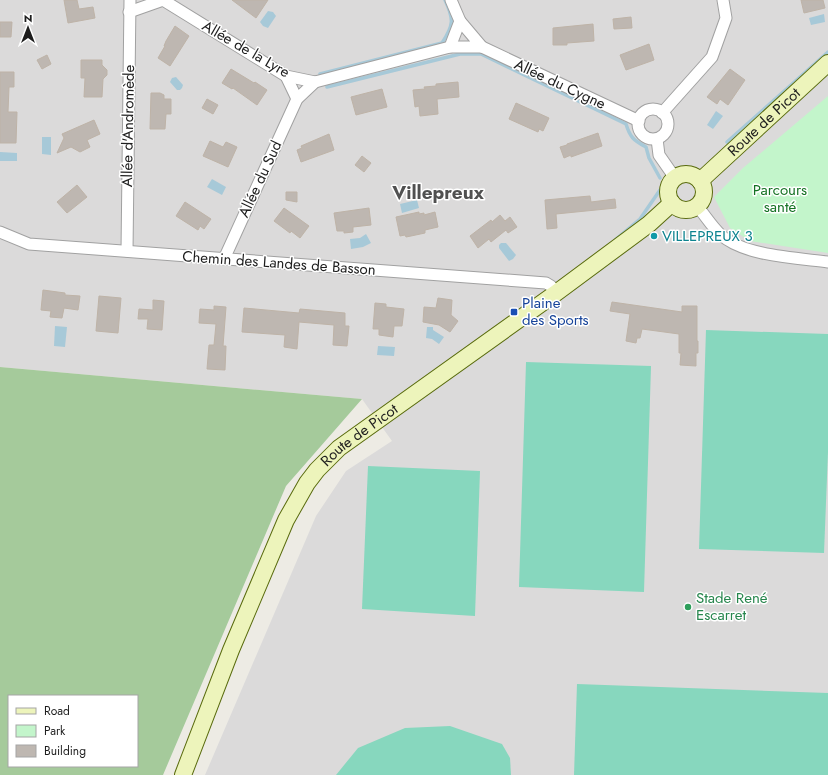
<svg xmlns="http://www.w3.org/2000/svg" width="828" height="775" viewBox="0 0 828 775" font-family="Jost,sans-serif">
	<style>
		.residential { fill: #dbdada }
		.forest { fill: #a5ca9b; fill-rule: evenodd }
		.park { fill: #c3f5cb }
		.pitch { fill: #87d7be }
		.water { fill: #a7c9d8 }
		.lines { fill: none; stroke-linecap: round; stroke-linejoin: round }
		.stream { stroke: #a7c9d8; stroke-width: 3.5 }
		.building { fill: #beb7b1; stroke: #beb3a7 }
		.street-casing { stroke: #a1a1a1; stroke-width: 13 }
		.secondary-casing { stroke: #596b0d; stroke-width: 18 }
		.street { stroke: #fff; stroke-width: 11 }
		.secondary { stroke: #edf4bb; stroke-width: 16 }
		.culture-dot { fill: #0f9aa8; stroke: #fff; stroke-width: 1.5 }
		.transit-dot { fill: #1a4fb4; stroke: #fff; stroke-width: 1.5 }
		.leisure-dot { fill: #2e9e5b; stroke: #fff; stroke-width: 1.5 }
		.labels { text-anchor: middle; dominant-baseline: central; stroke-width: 3; stroke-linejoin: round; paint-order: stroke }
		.street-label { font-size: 15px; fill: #1d1d1d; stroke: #fff }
		.park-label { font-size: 15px; fill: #147223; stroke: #fff }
		.culture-label { font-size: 15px; fill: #0d838f; stroke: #fff; text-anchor: start }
		.transit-label { font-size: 15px; fill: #164399; stroke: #fff; text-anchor: start }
		.leisure-label { font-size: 15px; fill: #27864d; stroke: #fff; text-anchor: start }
		.district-label { font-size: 19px; font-weight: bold; fill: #505050; stroke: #fff }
	</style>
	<rect width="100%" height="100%" fill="#edebe4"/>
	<!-- residential -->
	<polygon class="residential" points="0,0 828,0 828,775 205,775 316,516 346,471 392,441 362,399 0,367"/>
	<!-- forest -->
	<path class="forest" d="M0 367 362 399 286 486 163 775H0ZM9 696H137V766H9Z"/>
	<!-- park -->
	<polygon class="park" points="828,96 828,253 750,241 730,228 714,197 743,168"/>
	<!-- pitch -->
	<g class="pitch">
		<polygon points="706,330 828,334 828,452 824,553 699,549"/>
		<polygon points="526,362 651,366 644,592 519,587"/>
		<polygon points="368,466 480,471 475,616 362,609"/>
		<polygon points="577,684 828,693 828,775 574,775"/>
		<polygon points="450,726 502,744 510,758 511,775 336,775 358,748 405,728"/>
	</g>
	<!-- water -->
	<g class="water">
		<polygon points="268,11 273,12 276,16 268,28 263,26 260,22"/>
		<polygon points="824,14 825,22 811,25 809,18"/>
		<polygon points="176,77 183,85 182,88 180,90 177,90 170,82 172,78"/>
		<polygon points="716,111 723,116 713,129 707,125"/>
		<polygon points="42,137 51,137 51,155 42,154"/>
		<polygon points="0,152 17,153 17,161 0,161"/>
		<polygon points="212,179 226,187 222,195 207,187"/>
		<polygon points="417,200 419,208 402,213 400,204"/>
		<polygon points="366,234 371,243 363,247 351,249 350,239 360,238"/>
		<polygon points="501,243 506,243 516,255 513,259 509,261 499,248 499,245"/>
		<polygon points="55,326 67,327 65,347 54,346"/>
		<polygon points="427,327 433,327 433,330 444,337 439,344 432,339 426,338"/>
		<polygon points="378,346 395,347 394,356 377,355"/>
	</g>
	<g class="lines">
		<!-- stream -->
		<g class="stream">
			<path d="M320 74 442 43C454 25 454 19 445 0"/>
			<path d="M327 87 460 54H481L626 124C630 137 633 140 646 147L649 158 660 178"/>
			<polyline points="727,142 828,52"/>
			<polyline points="615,240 640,219 660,190"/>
		</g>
	</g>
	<!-- building -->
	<g class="building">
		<polygon points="64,0 77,0 79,9 93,7 95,18 68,23"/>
		<polygon points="232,0 268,0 256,18"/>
		<polygon points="801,0 823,0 825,8 804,13"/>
		<polygon points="631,17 632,28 614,29 613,19"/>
		<polygon points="0,22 12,22 11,37 0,37"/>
		<polygon points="593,24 594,41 567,43 567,45 553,45 553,28"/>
		<polygon points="175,26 189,36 170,66 158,58 165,46 164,46 166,41"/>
		<polygon points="649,44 654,60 626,70 620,55"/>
		<polygon points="47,55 51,64 42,69 37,60"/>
		<polygon points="81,60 102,60 102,65 107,70 107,75 103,79 102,97 84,97 85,78 81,78"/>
		<polygon points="231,69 254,83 255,82 267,90 257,105 233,88 232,89 222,83"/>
		<polygon points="730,69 745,80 728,105 720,99 717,104 707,97"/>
		<polygon points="0,72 14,72 14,87 9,87 8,112 17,112 16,143 0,143"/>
		<polygon points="458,82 459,97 437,99 438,114 420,116 419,106 415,107 413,90 425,89 424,87 436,86 436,84"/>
		<polygon points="382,89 387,107 356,115 351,97"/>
		<polygon points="151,93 160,93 164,95 164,99 171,99 171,114 166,114 165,129 150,129"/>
		<polygon points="207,99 218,105 213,114 202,108"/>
		<polygon points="516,103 549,118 543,131 539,129 538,132 509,119"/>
		<polygon points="94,120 100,134 87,140 90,147 80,152 71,147 57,153 64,138 62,134"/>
		<polygon points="598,133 602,146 571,157 571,155 564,158 560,147 567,145 567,144"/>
		<polygon points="329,134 334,150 301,162 297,150 302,148 301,146"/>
		<polygon points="210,141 223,147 226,142 237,147 228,167 203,156"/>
		<polygon points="362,156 371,163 364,172 355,165"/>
		<polygon points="77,185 87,197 67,213 57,202"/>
		<polygon points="286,192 297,192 297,202 286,200"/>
		<polygon points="590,196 591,202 615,199 616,208 556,214 557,228 547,229 545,200"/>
		<polygon points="185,202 211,219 204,229 200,226 198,230 176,216"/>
		<polygon points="284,208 309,226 300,238 291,231 290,233 274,221"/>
		<polygon points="369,208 371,225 353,227 353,232 344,233 344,231 337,231 334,213"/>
		<polygon points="419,212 419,214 424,213 424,215 435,212 438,227 425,230 425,233 411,236 406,237 405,235 400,236 396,217"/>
		<polygon points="500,215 505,221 510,217 517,227 508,233 506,230 491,242 489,239 478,248 470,236 491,220 492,222"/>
		<polygon points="43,290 65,293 65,295 80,296 78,310 64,308 62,318 50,317 51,311 41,310"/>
		<polygon points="99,296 121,298 118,333 96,331"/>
		<polygon points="438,298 452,300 451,315 458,321 450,332 439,325 423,322 424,307 436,308"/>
		<polygon points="153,300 164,301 162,330 147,329 148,319 138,319 139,309 153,310"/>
		<polygon points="612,302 682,312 682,306 697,306 697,341 698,341 698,353 696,353 696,366 680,365 681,353 679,353 679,334 642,329 640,338 637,338 636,343 626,341 630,314 610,311"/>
		<polygon points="375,303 386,304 386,307 404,309 402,326 394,326 393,337 379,335 379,329 373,329"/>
		<polygon points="214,306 226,307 223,346 226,346 225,370 207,369 209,345 214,345 216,324 199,323 200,309 214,310"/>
		<polygon points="244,308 299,313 300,309 345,313 345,326 349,326 347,346 333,345 334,325 299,322 297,349 284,347 285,335 242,332"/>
	</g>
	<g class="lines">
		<!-- street casing -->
		<g class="street-casing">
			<g id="street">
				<polyline points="129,12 163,0 286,76 315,82 450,47 482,47 460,21 451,0"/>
				<polyline points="450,47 460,21"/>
				<polyline points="482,47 639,121"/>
				<polyline points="286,76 297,99"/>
				<circle cx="653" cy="124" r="15"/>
				<polyline points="662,113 712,57 726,18 723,0"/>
				<polyline points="657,139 659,155 675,178"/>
				<path d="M697 206C705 215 712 227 721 235 744 256 797 258 828 262"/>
				<polyline points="0,232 29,244 546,283 551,286 556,293"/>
				<polyline points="127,251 130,0"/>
				<polyline points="224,259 297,99 315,82"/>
			</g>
		</g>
		<!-- secondary casing -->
		<g class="secondary-casing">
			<g id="secondary">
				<circle cx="686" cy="192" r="18"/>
				<path id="s1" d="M700 181 828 63"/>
				<path id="s2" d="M183 775 231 650 286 520 307 483 317 470 339 448 556 293 649 224 672 203"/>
			</g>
		</g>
		<!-- street -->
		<use href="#street" class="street"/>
		<!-- secondary -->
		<use href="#secondary" class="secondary"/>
	</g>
	<!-- markers -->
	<circle class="culture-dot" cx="654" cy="236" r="4"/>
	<rect class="transit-dot" x="510" y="308" width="8" height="8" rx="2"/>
	<circle class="leisure-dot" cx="688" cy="607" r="4"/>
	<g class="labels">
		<!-- street labels -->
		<g class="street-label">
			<text transform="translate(246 49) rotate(30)">Allée de la Lyre</text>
			<text transform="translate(560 84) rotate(25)">Allée du Cygne</text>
			<text stroke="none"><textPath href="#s1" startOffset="87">Route de Picot</textPath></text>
			<text transform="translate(128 126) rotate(-89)">Allée d'Andromède</text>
			<text transform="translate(260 179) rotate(-65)">Allée du Sud</text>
			<text transform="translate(279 263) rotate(4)">Chemin des Landes de Basson</text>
			<text stroke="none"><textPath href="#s2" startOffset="389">Route de Picot</textPath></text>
		</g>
		<!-- park labels -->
		<g class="park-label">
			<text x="780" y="190">Parcours<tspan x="780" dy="17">santé</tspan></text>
		</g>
		<!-- culture labels -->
		<g class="culture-label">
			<text x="662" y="236">VILLEPREUX 3</text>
		</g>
		<!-- transit labels -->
		<g class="transit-label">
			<text x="522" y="303">Plaine<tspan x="522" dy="17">des Sports</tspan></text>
		</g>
		<!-- leisure labels -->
		<g class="leisure-label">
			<text x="696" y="598">Stade René<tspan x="696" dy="17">Escarret</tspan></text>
		</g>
		<!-- district labels -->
		<g class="district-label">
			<text x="438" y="192">Villepreux</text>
		</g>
	</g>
	<!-- legend -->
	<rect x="8" y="695" width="130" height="72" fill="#ffffff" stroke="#a5a5a5"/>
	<rect x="16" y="708" width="20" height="6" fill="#edf4bb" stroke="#a5a5a5"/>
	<text x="44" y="715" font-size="12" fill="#1d1d1d">Road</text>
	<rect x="16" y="725" width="20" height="12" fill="#c3f5cb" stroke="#a5a5a5"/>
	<text x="44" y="735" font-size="12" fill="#1d1d1d">Park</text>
	<rect x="16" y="745" width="20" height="12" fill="#beb7b1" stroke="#a5a5a5"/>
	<text x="44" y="755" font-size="12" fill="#1d1d1d">Building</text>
	<!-- north arrow -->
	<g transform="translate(28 28)" stroke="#ffffff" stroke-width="3" paint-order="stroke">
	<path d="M0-3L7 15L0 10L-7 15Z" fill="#1d1d1d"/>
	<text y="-6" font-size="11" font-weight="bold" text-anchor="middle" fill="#1d1d1d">N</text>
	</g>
</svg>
